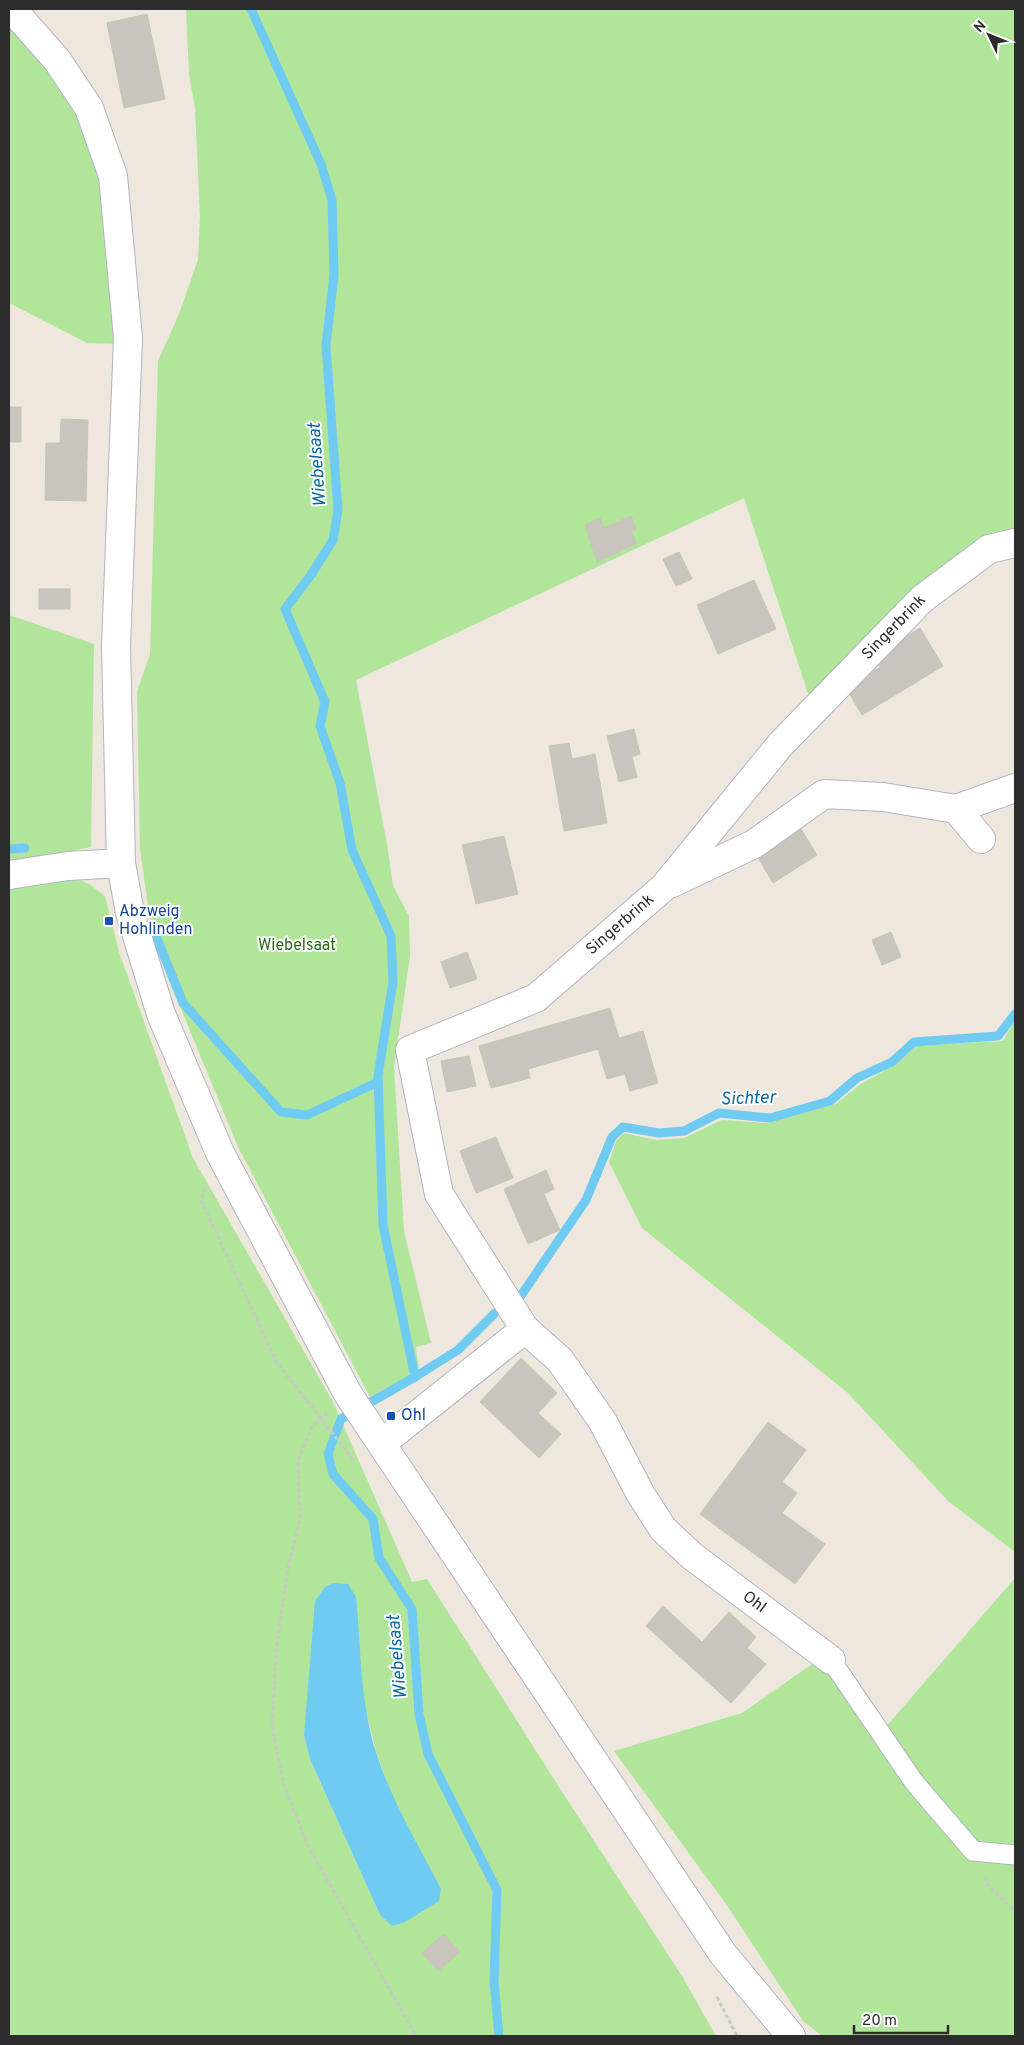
<svg xmlns="http://www.w3.org/2000/svg" width="1024" height="2045" viewBox="0 0 1024 2045" font-family="Overpass,sans-serif">
	<style>
		.green { fill: #b1e59a; fill-rule: evenodd }
		.water { fill: #6fcbf2 }
		.lines { fill: none; stroke-linecap: round; stroke-linejoin: round }
		.stream { stroke: #6fcbf2; stroke-width: 9 }
		.building { fill: #c9c5bc; stroke: #cac4b7 }
		.lane-casing { stroke: #b2b4c0; stroke-width: 21 }
		.street-casing { stroke: #b2b4c0; stroke-width: 30 }
		.secondary-casing { stroke: #b2b4c0; stroke-width: 30 }
		.path { stroke: #c8c8c8; stroke-width: 3; stroke-dasharray: 4 2.5; stroke-linecap: butt }
		.lane { stroke: #fff; stroke-width: 19 }
		.street { stroke: #fff; stroke-width: 28 }
		.secondary { stroke: #fff; stroke-width: 28 }
		.transit-dot { fill: #1a4fb4; stroke: #fff; stroke-width: 2 }
		.labels { text-anchor: middle; dominant-baseline: central; stroke-width: 4; stroke-linejoin: round; paint-order: stroke }
		.street-label { font-size: 16px; fill: #2c2c2c; stroke: #fff }
		.transit-label { font-size: 16px; fill: #164399; stroke: #fff; text-anchor: start }
		.park-label { font-size: 16px; fill: #286c19; stroke: #fff }
		.water-label { font-size: 18px; font-style: italic; fill: #0a69a2; stroke: #fff }
	</style>
	<rect width="100%" height="100%" fill="#eee7de"/>
	<!-- green -->
	<g class="green">
		<polygon points="186,9 1015,9 1015,539 812,706 744,498 356,680 387,844 393,886 409,916 410,956 394,1067 404,1231 431,1343 416,1347 419,1370 370,1397 238,1147 153,941 140,849 137,692 150,654 158,361 179,314 198,260 200,217 195,108 189,75"/>
		<polygon points="9,17 67,91 105,181 117,344 87,343 9,303"/>
		<polygon points="9,615 94,644 91,847 9,864"/>
		<path d="M69 875 89 884 105 896 119 952 193 1158 333 1402 412 1582 427 1579 559 1787 682 1976 716 2036H9V886ZM366 1712 376 1751 388 1786 393 1926 380 1915 310 1759 304 1735Z"/>
		<polygon points="1015,1021 1015,1552 949,1502 848,1393 642,1228 609,1162 616,1141 624,1133 656,1140 684,1138 722,1120 768,1123 836,1104 859,1085 895,1065 917,1046 1003,1041"/>
		<polygon points="1015,1578 1015,2036 822,2036 803,2021 726,1904 614,1751 742,1713 821,1658 884,1729"/>
	</g>
	<!-- water -->
	<path class="water" d="M334 1583 348 1584 356 1597C361 1648 360 1703 376 1752 391 1800 418 1844 441 1889L439 1901 405 1922 392 1926 380 1915 310 1759 304 1735 315 1601 325 1587Z"/>
	<g class="lines">
		<!-- stream -->
		<g class="stream">
			<polyline points="251,9 321,164 332,200 334,275 326,346 338,510 333,540 311,575 285,609 325,702 320,726 340,783 352,850 391,936 393,982 378,1076 383,1225 415,1377 341,1419 328,1454 333,1474 373,1519 379,1558 412,1609 419,1714 428,1754 497,1890 494,1981 499,2036"/>
			<polyline points="9,849 25,848"/>
			<polyline points="156,936 183,1003 281,1112 307,1115 378,1082"/>
			<polyline points="520,1297 586,1200 612,1137 623,1127 659,1133 684,1131 719,1113 770,1118 830,1101 857,1078 892,1062 914,1042 998,1036 1015,1014"/>
			<polyline points="415,1377 458,1350 495,1313"/>
		</g>
	</g>
	<!-- building -->
	<g class="building">
		<polygon points="147,14 165,99 124,108 107,23"/>
		<rect x="9" y="407" width="12" height="35"/>
		<polygon points="61,419 88,420 86,501 45,500 46,443 60,443"/>
		<polygon points="631,516 636,529 632,531 636,544 597,562 585,525 600,518 604,528"/>
		<polygon points="679,552 692,579 676,586 663,559"/>
		<polygon points="754,580 776,629 718,654 697,605"/>
		<rect x="39" y="589" width="31" height="20"/>
		<polygon points="920,628 943,666 862,715 846,688 880,667 874,656"/>
		<polygon points="634,729 640,754 632,757 637,777 619,782 607,736"/>
		<polygon points="569,743 572,759 595,754 607,823 564,831 549,746"/>
		<polygon points="801,829 817,855 773,883 757,856"/>
		<polygon points="504,836 518,894 476,904 462,845"/>
		<polygon points="891,932 901,957 882,965 872,940"/>
		<polygon points="467,952 477,979 450,988 441,962"/>
		<polygon points="610,1008 619,1038 643,1031 658,1083 630,1091 625,1074 607,1079 598,1049 528,1069 530,1078 491,1088 479,1046"/>
		<polygon points="469,1056 476,1086 447,1092 441,1061"/>
		<polygon points="496,1137 513,1178 476,1193 460,1151"/>
		<polygon points="546,1170 554,1189 544,1194 560,1230 528,1244 504,1189"/>
		<polygon points="521,1358 557,1393 538,1413 561,1434 539,1458 480,1402"/>
		<polygon points="768,1422 806,1450 782,1482 797,1493 782,1513 825,1544 795,1584 700,1514"/>
		<polygon points="663,1606 702,1642 729,1612 756,1637 747,1648 766,1664 731,1703 646,1626"/>
		<polygon points="444,1934 460,1952 438,1971 422,1953"/>
	</g>
	<g class="lines">
		<!-- lane casing -->
		<g class="lane-casing">
			<polyline id="lane" points="831,1660 914,1782 973,1851 1015,1855"/>
		</g>
		<!-- street casing -->
		<g class="street-casing">
			<g id="street">
				<polyline points="956,809 981,839"/>
				<polyline points="9,875 68,866 121,863"/>
				<polyline points="672,883 754,844 824,794 883,797 956,809 1015,788"/>
				<path id="s1" d="M525 1329 439 1194 410 1050 536 998 664 887 780 745 922 599 989 549 1015 543"/>
				<path id="s2" d="M382 1443 525 1329 560 1360 603 1422 640 1493 663 1529 692 1556 831 1660"/>
			</g>
		</g>
		<!-- secondary casing -->
		<g class="secondary-casing">
			<polyline id="secondary" points="12,9 57,60 89,108 113,176 128,338 116,646 121,863 130,913 161,1014 220,1153 348,1394 723,1954 791,2036"/>
		</g>
		<!-- path -->
		<g class="path">
			<polyline points="205,1188 201,1200 276,1361 355,1462"/>
			<polyline points="327,1413 311,1428 298,1461 300,1518 287,1573 276,1652 272,1726 284,1785 308,1846 416,2036"/>
			<polyline points="985,1877 988,1885 1015,1911"/>
			<polyline points="717,1997 737,2036"/>
		</g>
		<!-- lane -->
		<use href="#lane" class="lane"/>
		<!-- street -->
		<use href="#street" class="street"/>
		<!-- secondary -->
		<use href="#secondary" class="secondary"/>
	</g>
	<!-- markers -->
	<g class="transit-dot">
		<rect x="104" y="916" width="10" height="10" rx="2.5"/>
		<rect x="386" y="1411" width="10" height="10" rx="2.5"/>
	</g>
	<g class="labels">
		<!-- street labels -->
		<g class="street-label">
			<text stroke="none"><textPath href="#s1" startOffset="960">Singerbrink</textPath></text>
			<text stroke="none"><textPath href="#s1" startOffset="555">Singerbrink</textPath></text>
			<text stroke="none"><textPath href="#s2" startOffset="545">Ohl</textPath></text>
		</g>
		<!-- transit labels -->
		<g class="transit-label">
			<text x="119" y="912">Abzweig<tspan x="119" dy="18">Hohlinden</tspan></text>
			<text x="401" y="1416">Ohl</text>
		</g>
		<!-- park labels -->
		<g class="park-label">
			<text x="297" y="946">Wiebelsaat</text>
		</g>
		<!-- water labels -->
		<g class="water-label">
			<text transform="translate(318 465) rotate(-94)">Wiebelsaat</text>
			<text transform="translate(748 1099) rotate(-2)">Sichter</text>
			<text transform="translate(398 1657) rotate(-95)">Wiebelsaat</text>
		</g>
	</g>
	<!-- border -->
	<rect width="1024" height="2045" fill="none" stroke="#2c2c2c" stroke-width="20"/>
	<!-- north arrow -->
	<g transform="translate(989 35) rotate(313)" stroke="#ffffff" stroke-width="4" paint-order="stroke">
	<path d="M0-4L9 19L0 12L-9 19Z" fill="#2c2c2c"/>
	<text y="-8" font-size="14" font-weight="bold" text-anchor="middle" fill="#2c2c2c">N</text>
	</g>
	<!-- scale -->
	<path d="M854 2025v8h94v-8" fill="none" stroke="#2c2c2c" stroke-width="2.5"/>
	<text x="862" y="2025" font-size="15" fill="#2c2c2c" stroke="#ffffff" stroke-width="4" paint-order="stroke">20 m</text>
</svg>
